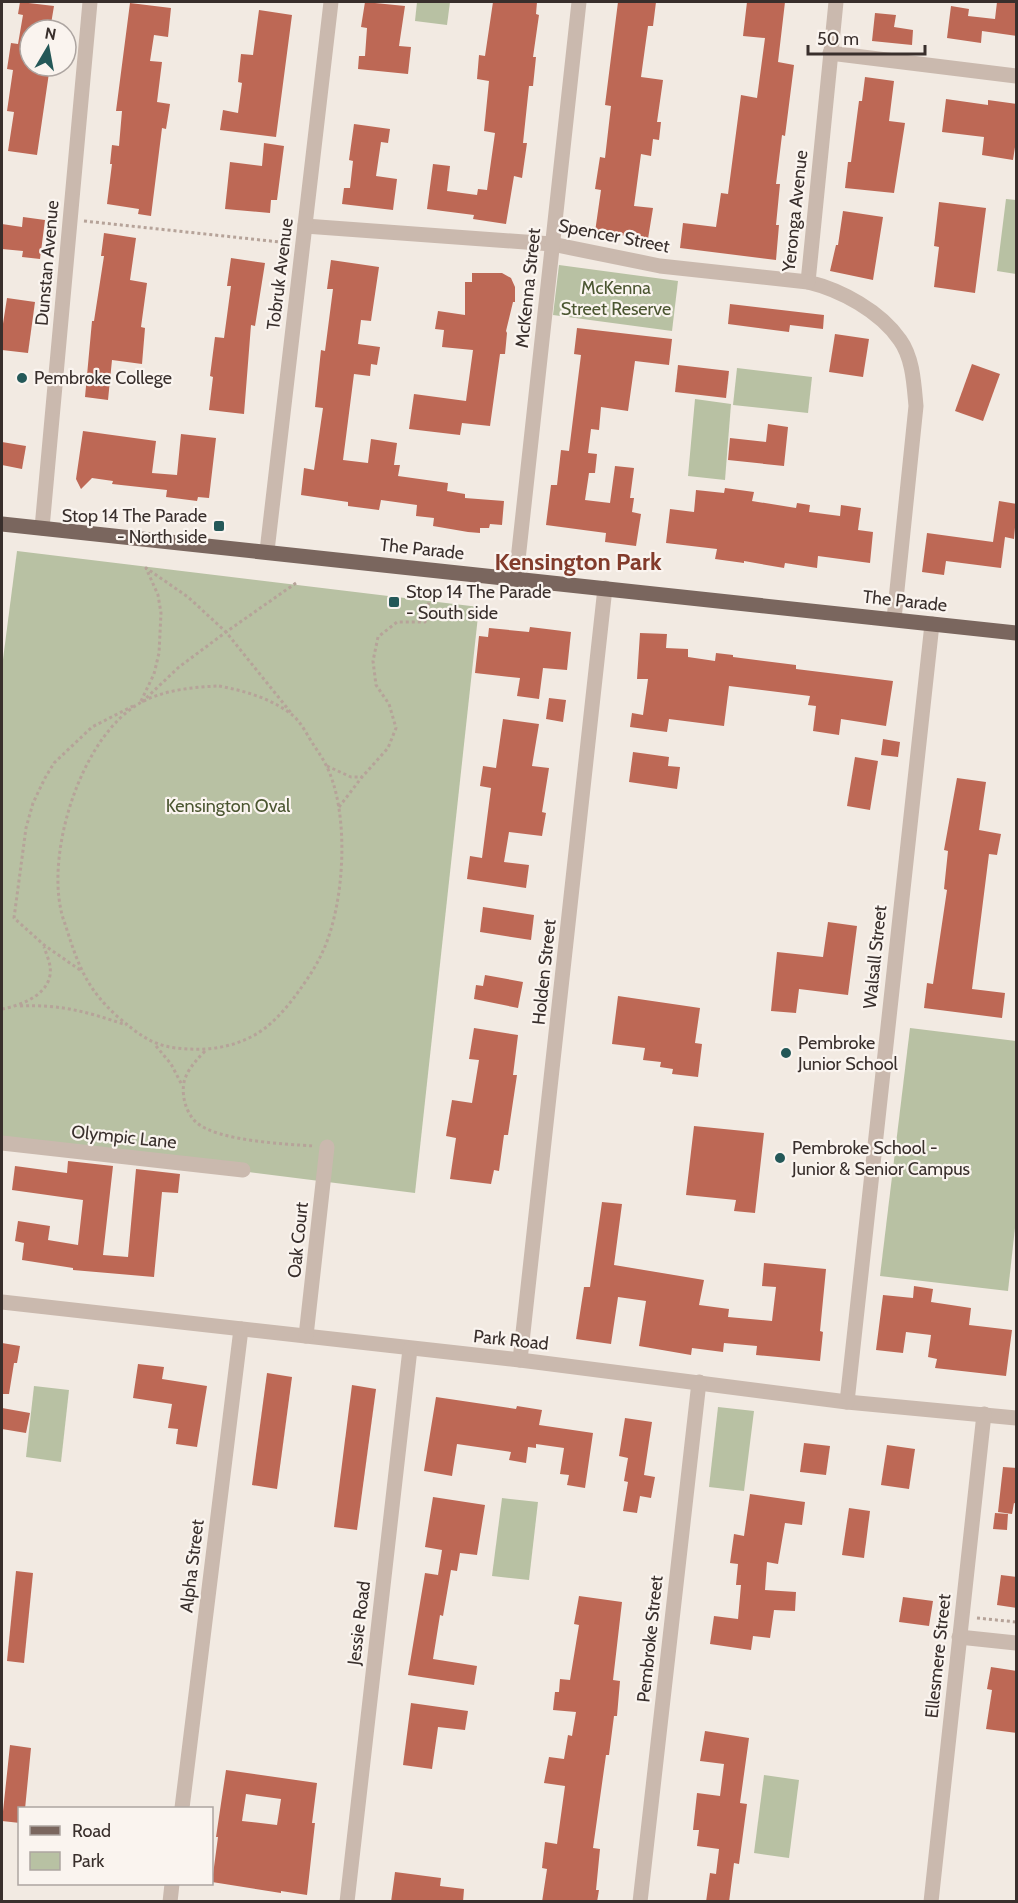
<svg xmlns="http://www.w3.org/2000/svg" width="1018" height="1903" viewBox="0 0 1018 1903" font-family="Cabin,sans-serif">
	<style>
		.green { fill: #b8c1a3 }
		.building { fill: #bd6855; fill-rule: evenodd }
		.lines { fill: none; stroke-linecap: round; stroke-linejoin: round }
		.path { stroke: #b6a399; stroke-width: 3; stroke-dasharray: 3 3; stroke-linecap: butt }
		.minor { stroke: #cab9ae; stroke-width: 15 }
		.major { stroke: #7a665e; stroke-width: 15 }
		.poi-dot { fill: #245858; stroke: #faf4ef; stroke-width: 2 }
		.labels { text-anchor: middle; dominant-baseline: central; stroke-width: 4.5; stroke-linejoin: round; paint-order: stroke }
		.street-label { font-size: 18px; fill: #392f2c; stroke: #faf4ef }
		.park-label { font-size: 18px; fill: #4b5631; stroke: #faf4ef }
		.poi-label { font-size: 18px; fill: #392f2c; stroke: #faf4ef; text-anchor: start }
		.district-label { font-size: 24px; font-weight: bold; fill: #823b2b; stroke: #faf4ef }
	</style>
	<rect width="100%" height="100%" fill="#f2eae2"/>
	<!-- green -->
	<g class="green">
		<polygon points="417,2 450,2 447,25 415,21"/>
		<polygon points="1006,199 1016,200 1016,274 997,271"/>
		<polygon points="559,265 678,281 672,331 553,315"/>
		<polygon points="737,368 812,377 808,413 733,405"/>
		<polygon points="695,399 731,404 725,480 688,476"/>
		<polygon points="17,551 479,607 415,1193 2,1141 2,667"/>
		<polygon points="910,1028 1016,1041 1016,1219 1008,1291 880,1276"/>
		<polygon points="34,1386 69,1390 61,1462 26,1457"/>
		<polygon points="718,1407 754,1411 744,1491 709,1487"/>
		<polygon points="502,1498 538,1502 529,1580 492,1576"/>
		<polygon points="764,1775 799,1780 789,1858 754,1853"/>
	</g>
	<!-- building -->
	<g class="building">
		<polygon points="20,2 54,6 50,30 30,30 30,66 50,66 37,155 8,151 14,112 7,111 13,70 7,69 11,43 18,44 23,15 18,14"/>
		<polygon points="365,2 405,6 399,46 411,47 408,74 358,69 359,56 365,56 367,28 361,27"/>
		<polygon points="493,2 537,2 536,14 539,15 533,57 536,57 533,86 529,86 523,143 527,143 522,178 514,176 506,224 473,219 474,215 427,209 433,164 450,166 447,191 477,195 478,189 487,190 495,133 484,131 489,81 477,79 479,55 485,56"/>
		<polygon points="618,2 656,2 653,26 648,26 641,77 663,80 657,122 661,122 659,140 653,139 651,156 641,154 634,206 653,208 647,245 626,242 627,236 595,232 601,190 595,189 600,157 605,158 611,106 605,105"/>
		<polygon points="747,2 785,2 778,62 794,65 785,136 782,135 776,184 780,184 776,225 779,225 776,260 680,248 683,223 716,227 721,193 728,194 741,95 757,98 765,38 743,36"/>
		<polygon points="997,2 1017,2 1017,36 982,31 981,43 947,38 951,6 969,9 968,16 995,19"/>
		<polygon points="130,3 171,8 168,37 154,35 150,61 162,62 157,102 170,104 166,129 162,128 151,216 138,214 139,209 107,204 112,164 110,164 112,145 119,146 122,111 116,111"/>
		<polygon points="259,10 292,15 276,137 220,130 223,110 238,113 242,83 238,82 241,54 253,55"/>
		<polygon points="875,13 896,15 894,27 913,30 912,45 872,41"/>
		<polygon points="865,77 894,81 889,121 905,123 894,193 845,188 848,162 851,162 859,101 862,101"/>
		<polygon points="946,99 988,105 988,100 1017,104 1017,134 1013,160 982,155 984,137 942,132"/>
		<polygon points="354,124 390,129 388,143 381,142 376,176 397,179 393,210 342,204 344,188 350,188 353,161 349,160"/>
		<polygon points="264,143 284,146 277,200 271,200 270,213 225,209 230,162 262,166"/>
		<polygon points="939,202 986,208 975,293 934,287 939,247 934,246"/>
		<polygon points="843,211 883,217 873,280 830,271 836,245 838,245"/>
		<polygon points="23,217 45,220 40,259 22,257 23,251 2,249 2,224 22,227"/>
		<polygon points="104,233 136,238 130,280 147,283 141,327 145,328 142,364 112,360 108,400 85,397 92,321 94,321 104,256 101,256"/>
		<polygon points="231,258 265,263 255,326 251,325 244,414 209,410 213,377 210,376 215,337 224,338 231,286 227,286"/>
		<polygon points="331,260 379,267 371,321 361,320 358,344 380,347 377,365 371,364 370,376 354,374 343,460 368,463 371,439 397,443 394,465 400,465 398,476 448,483 447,491 465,494 465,498 504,501 502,525 490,524 489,528 480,528 480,533 468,532 433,526 434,518 416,516 417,505 381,500 379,510 348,506 348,502 301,495 304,468 314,470 323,408 315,407 321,350 325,351 333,289 327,289"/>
		<polygon points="472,273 502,273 511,278 515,287 515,302 513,302 506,331 507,333 505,354 500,354 490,426 462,423 460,435 409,429 414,394 466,401 473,350 442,347 444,330 435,329 438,311 465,315 465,282 472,282"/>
		<polygon points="7,298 35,302 28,353 2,350 2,330"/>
		<polygon points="730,304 824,315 823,329 790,325 789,332 728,324"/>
		<polygon points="577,328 672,339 669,365 635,361 628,411 601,407 599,430 591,429 588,453 597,454 595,473 589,473 585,500 610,503 615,466 634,468 630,498 634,498 632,512 641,514 636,546 605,542 606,533 546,525 551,485 557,485 561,450 569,451 581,355 574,354"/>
		<polygon points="835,334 869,339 863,377 829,372"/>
		<polygon points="972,364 1000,374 983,421 955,411"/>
		<polygon points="678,365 729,371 726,398 675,392"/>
		<polygon points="768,424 788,427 784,466 728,460 730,438 766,442"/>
		<polygon points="83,431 156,441 152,473 177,475 181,434 216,438 209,498 198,497 197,501 166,497 167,490 112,484 113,481 92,478 81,489 76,479"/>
		<polygon points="2,442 26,446 22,469 2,465"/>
		<polygon points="725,488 754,492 752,501 796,508 797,503 810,505 809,512 840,516 841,505 861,508 858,530 873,532 870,563 818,556 817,568 785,563 784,568 744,561 744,563 715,559 717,549 666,543 670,509 694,512 696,490 724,493"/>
		<polygon points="999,501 1017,504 1014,539 1005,537 1001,568 946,561 944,575 922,572 927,533 993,542"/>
		<polygon points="530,627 571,632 567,670 543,668 539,699 517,696 520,678 475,673 479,636 488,637 489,628 529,632"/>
		<polygon points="640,633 667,634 666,648 688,649 688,657 715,661 716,653 733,655 733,657 796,665 796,669 893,681 886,726 841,719 839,735 813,731 816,706 808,705 810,696 729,686 724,726 669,719 667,732 630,727 632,713 643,715 648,679 637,679"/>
		<polygon points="549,698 566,700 563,722 546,719"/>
		<polygon points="503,719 539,724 532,766 549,768 542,812 546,813 542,836 509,832 504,862 529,865 526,888 467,879 470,856 482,858 491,788 480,786 483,766 496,768"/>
		<polygon points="883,739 900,742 898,757 881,755"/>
		<polygon points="633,752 669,757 668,766 680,767 677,789 629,782"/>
		<polygon points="855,757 878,761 870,810 847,806"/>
		<polygon points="957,778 986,782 979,830 1001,834 997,855 989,854 972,989 1005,993 1002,1018 924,1008 927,983 933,984 947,890 944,889 948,851 944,850"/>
		<polygon points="483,907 534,915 531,940 480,932"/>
		<polygon points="828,922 857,926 848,995 799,989 796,1013 771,1011 777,952 823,957"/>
		<polygon points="485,975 523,982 518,1008 474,999 476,985 483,986"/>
		<polygon points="618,996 700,1008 695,1043 702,1044 698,1077 672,1074 673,1069 660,1067 661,1062 643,1060 645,1048 612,1044"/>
		<polygon points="474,1028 518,1035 513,1075 517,1075 508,1135 504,1135 499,1171 494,1170 491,1184 450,1179 456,1138 446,1136 452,1100 472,1103 479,1060 469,1059"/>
		<polygon points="694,1126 764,1133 755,1213 734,1211 736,1200 686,1195"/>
		<polygon points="68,1161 113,1166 103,1255 128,1257 136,1169 180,1174 178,1193 162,1192 154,1277 73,1270 73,1268 22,1260 24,1243 15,1241 18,1221 50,1226 48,1240 78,1245 83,1200 12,1190 15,1166 67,1173"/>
		<polygon points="602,1202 622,1204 614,1265 704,1280 699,1305 729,1309 728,1317 772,1321 776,1287 762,1286 764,1263 826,1269 820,1331 823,1332 820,1361 756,1355 757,1346 724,1343 723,1352 692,1348 691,1355 639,1346 646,1301 618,1297 611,1344 576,1339 584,1287 590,1287"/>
		<polygon points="914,1286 933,1289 931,1302 971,1308 969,1325 1012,1330 1006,1376 935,1368 937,1359 928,1357 931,1335 906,1332 903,1353 876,1350 883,1295 913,1298"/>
		<polygon points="2,1343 20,1346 17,1363 14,1363 9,1394 2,1394"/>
		<polygon points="138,1364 164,1367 162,1379 207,1386 197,1447 176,1444 178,1429 168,1428 172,1404 133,1398"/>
		<polygon points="267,1373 292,1377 277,1489 252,1485"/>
		<polygon points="352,1385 376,1389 357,1530 334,1527"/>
		<polygon points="436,1397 516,1409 517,1406 542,1410 539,1425 593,1433 585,1488 567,1485 569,1475 560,1474 564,1448 536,1444 536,1448 528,1447 526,1463 509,1460 511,1452 457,1444 452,1476 424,1471"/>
		<polygon points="2,1408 30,1413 26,1433 2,1429"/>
		<polygon points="625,1418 652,1422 644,1475 655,1477 651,1498 640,1496 637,1513 623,1511 628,1482 624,1481 628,1458 619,1456"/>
		<polygon points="804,1443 830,1446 826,1475 800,1472"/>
		<polygon points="887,1445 915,1449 909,1489 881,1485"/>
		<polygon points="1003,1467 1017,1468 1017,1504 1014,1503 1012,1514 998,1512"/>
		<polygon points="750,1494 805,1502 802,1525 785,1523 778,1564 767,1562 765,1590 796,1592 795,1611 774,1610 770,1638 753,1636 751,1650 710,1644 714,1616 738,1619 741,1585 736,1585 738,1564 730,1563 734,1534 744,1536"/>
		<polygon points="433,1497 485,1505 477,1555 460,1553 457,1571 451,1570 443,1616 440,1615 433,1659 477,1666 474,1685 408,1675 425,1573 438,1575 442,1550 425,1547"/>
		<polygon points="849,1508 870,1511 864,1558 842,1555"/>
		<polygon points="995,1513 1008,1514 1007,1530 993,1529"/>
		<polygon points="16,1571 33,1573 24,1663 7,1661"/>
		<polygon points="1001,1575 1017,1577 1017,1608 997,1605"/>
		<polygon points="579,1596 622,1602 613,1680 620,1681 617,1716 614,1716 609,1755 606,1755 593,1848 600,1849 596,1890 599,1890 597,1902 542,1902 547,1869 542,1868 545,1842 557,1844 565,1786 544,1783 549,1757 564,1759 568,1735 572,1736 576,1712 553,1710 555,1692 559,1692 560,1679 570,1680 579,1625 574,1624"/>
		<polygon points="903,1597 933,1601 929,1626 899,1622"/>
		<polygon points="991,1667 1017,1671 1017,1733 986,1729 992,1690 987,1689"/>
		<polygon points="411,1703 468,1711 465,1730 438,1727 432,1769 403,1765"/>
		<polygon points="705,1731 749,1738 740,1803 747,1804 739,1864 734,1863 729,1902 706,1902 710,1873 716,1874 719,1849 697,1846 699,1830 693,1830 697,1793 720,1796 724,1764 700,1761"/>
		<polygon points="10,1745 31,1748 25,1809 20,1809 20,1823 2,1821"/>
		<path d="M226 1770 317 1783 312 1823H315L307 1895 281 1891V1893L212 1882 218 1837H216ZM246 1794 281 1799 277 1825 242 1821Z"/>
		<polygon points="395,1872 441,1878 440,1886 464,1889 463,1902 391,1902"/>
	</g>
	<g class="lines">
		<!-- path -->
		<g class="path">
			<polyline points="84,221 289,243"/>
			<path d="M219 686C245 691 270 698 291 714 301 721 308 737 315 747 319 753 323 759 326 765 350 812 345 903 323 951 316 967 306 981 296 995 284 1011 269 1028 251 1037 227 1049 202 1051 176 1048 151 1045 137 1033 118 1017 88 990 79 968 67 930 65 923 62 917 61 910 47 848 82 736 140 703 163 690 193 687 219 686Z"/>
			<polyline points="141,701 154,674 159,653 161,613 158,595 146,568 188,597 226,632 292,714"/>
			<polyline points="142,702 179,667 226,632 296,583"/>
			<polyline points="327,766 351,777 362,777"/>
			<polyline points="339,807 362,777 388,748 396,728 389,704 376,685 373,661 378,637 397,622 425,622 430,597"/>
			<polyline points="80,970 44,945 14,918 26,828 33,803 45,778 54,763 92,727 133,706"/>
			<path d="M20 1006C60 1004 88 1012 126 1025"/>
			<path d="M2 1009C23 1005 54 993 50 966 49 960 46 953 44 947"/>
			<polyline points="156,1046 171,1064 182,1085"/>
			<path d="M205 1051C189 1068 179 1079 185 1103 187 1110 191 1118 197 1123 219 1141 284 1144 314 1146"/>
			<polyline points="977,1618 1016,1622"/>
		</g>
		<!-- minor -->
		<g class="minor">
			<path d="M836 2 808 282C841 290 880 311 900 340 913 358 914 385 916 406L894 619"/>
			<polyline points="830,53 1016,76"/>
			<polyline points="305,226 552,244 660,266 808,282"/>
			<polyline points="42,528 90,2"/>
			<polyline points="267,551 331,2"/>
			<polyline points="516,578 579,2"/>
			<polyline points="2,1143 243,1170"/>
			<polyline points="2,1302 520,1360 847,1402 1016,1418"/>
			<polyline points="306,1336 327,1147"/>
			<polyline points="520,1360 605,588"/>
			<polyline points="847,1402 932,624"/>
			<polyline points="959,1637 1016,1643"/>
			<polyline points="182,1808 241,1329"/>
			<polyline points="170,1902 172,1884"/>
			<polyline points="347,1902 410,1349"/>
			<polyline points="640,1902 699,1382"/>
			<polyline points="931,1902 984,1414"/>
		</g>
		<!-- major -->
		<polyline class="major" points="2,524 1016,633"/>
	</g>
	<!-- markers -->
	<g class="poi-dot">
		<circle cx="22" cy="378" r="6"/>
		<rect x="213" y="520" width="12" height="12" rx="3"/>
		<rect x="388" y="596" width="12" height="12" rx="3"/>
		<circle cx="786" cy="1053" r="6"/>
		<circle cx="780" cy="1158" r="6"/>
	</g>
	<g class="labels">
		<!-- street labels -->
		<g class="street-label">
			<text transform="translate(795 211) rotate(-84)">Yeronga Avenue</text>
			<text transform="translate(614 236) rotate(11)">Spencer Street</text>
			<text transform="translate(47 263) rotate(-85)">Dunstan Avenue</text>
			<text transform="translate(280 274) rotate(-83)">Tobruk Avenue</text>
			<text transform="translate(528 288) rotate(-84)">McKenna Street</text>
			<text transform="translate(422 549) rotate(6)">The Parade</text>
			<text transform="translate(905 601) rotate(6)">The Parade</text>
			<text transform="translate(875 957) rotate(-84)">Walsall Street</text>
			<text transform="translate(544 972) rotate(-84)">Holden Street</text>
			<text transform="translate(124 1137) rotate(6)">Olympic Lane</text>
			<text transform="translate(298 1240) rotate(-84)">Oak Court</text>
			<text transform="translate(511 1340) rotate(6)">Park Road</text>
			<text transform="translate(192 1566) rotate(-83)">Alpha Street</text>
			<text transform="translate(359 1623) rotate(-83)">Jessie Road</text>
			<text transform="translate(650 1639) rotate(-84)">Pembroke Street</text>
			<text transform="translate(938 1656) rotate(-84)">Ellesmere Street</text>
		</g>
		<!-- park labels -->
		<g class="park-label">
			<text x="616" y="288">McKenna<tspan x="616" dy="21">Street Reserve</tspan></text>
			<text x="228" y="806">Kensington Oval</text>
		</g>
		<!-- poi labels -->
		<g class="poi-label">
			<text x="34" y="378">Pembroke College</text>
			<text x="207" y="516" text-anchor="end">Stop 14 The Parade<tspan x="207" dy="21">- North side</tspan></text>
			<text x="406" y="592">Stop 14 The Parade<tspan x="406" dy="21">- South side</tspan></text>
			<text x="798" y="1043">Pembroke<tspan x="798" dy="21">Junior School</tspan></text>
			<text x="792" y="1148">Pembroke School -<tspan x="792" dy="21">Junior &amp; Senior Campus</tspan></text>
		</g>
		<!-- district labels -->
		<g class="district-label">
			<text x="578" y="561">Kensington Park</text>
		</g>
	</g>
	<!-- border -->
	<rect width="1018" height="1903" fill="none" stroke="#392f2c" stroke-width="6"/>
	<!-- legend -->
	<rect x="18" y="1807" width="195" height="78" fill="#faf4ef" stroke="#ada5a1" stroke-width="1.5"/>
	<rect x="30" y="1826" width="30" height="9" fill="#7a665e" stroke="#ada5a1" stroke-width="1.5"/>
	<text x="72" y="1837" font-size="18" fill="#392f2c">Road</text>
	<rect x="30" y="1852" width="30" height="18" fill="#b8c1a3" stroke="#ada5a1" stroke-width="1.5"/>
	<text x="72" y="1867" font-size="18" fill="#392f2c">Park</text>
	<!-- north arrow -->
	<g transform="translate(48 48) rotate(10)"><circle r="28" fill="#faf4ef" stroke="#ada5a1" stroke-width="1.5"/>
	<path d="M0-4.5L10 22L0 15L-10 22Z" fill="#245858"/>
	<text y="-9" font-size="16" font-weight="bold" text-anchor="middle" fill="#392f2c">N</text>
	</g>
	<!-- scale -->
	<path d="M808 45v9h117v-9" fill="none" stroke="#392f2c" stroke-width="3"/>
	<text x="817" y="45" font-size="18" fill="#392f2c" stroke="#faf4ef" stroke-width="4.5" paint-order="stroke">50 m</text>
</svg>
